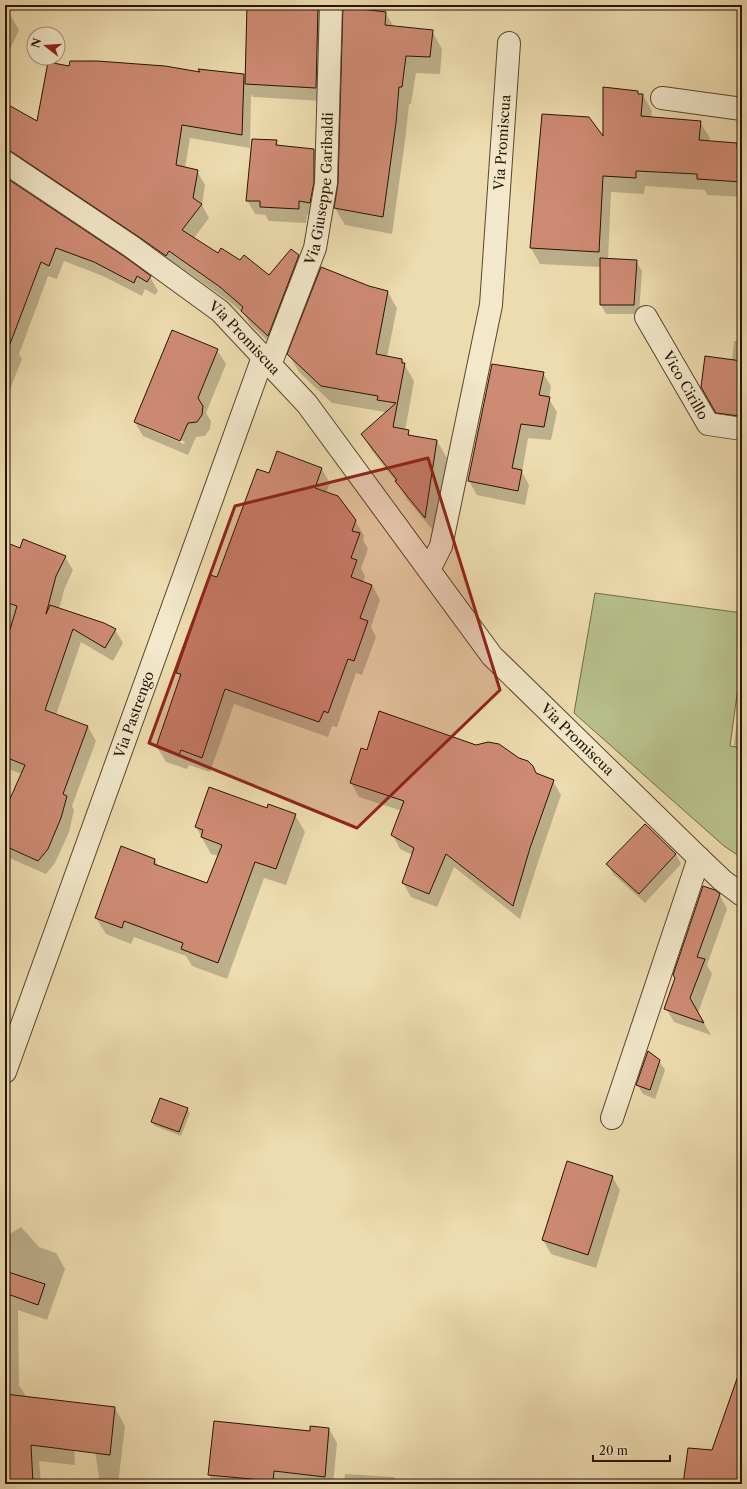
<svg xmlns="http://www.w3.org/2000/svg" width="747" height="1489" viewBox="0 0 747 1489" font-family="'Libre Caslon Text',serif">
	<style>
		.green { fill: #b7c08b; stroke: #6f6a46 }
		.shadow { fill: #0003; fill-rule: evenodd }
		.building { fill: #ce8b74; stroke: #271302 }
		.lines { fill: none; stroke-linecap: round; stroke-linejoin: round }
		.minor-casing { stroke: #58452d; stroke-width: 24 }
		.minor { stroke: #f3e8cb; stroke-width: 22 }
		.marked { fill: #8f2418; fill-opacity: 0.2; stroke: #8f2418; stroke-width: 3; stroke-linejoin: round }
		.labels { text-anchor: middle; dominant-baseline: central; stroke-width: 4; stroke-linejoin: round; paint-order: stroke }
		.street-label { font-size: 14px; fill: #271302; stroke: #f3e8cb }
	</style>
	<rect width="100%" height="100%" fill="#eddcaf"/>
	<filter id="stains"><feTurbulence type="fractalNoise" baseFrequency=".005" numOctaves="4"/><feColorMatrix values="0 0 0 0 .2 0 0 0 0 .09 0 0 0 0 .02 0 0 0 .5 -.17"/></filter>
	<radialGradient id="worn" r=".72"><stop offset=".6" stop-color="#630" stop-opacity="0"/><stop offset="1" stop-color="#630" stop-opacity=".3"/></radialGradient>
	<!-- green -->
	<polygon class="green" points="595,593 742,613 742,658 730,746 742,748 742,858 724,846 574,713"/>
	<!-- shadow -->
	<g class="shadow">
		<polygon points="248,5 328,5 323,101 253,97 251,94 250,148 190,138 185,168 197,171 205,185 202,205 209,218 194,238 218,254 240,261 269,276 298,256 306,270 276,349 250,324 244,314 229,301 177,265 174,269 5,166 5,103 37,123 69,67 243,75 246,79"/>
		<polygon points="344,5 387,5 386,14 394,27 432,31 442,49 440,74 416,73 411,104 409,104 405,141 392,234 345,225 335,208 340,183"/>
		<polygon points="5,13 11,16 19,30 8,54 5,53"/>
		<polygon points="638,92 640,95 643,95 652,111 651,118 700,122 710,138 709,142 742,144 742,197 707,195 705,190 645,186 644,194 611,192 608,260 636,261 642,271 639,314 606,314 601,305 601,267 540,264 531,248 542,115 604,139"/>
		<polygon points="276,141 279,147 314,150 322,164 318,217 307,215 306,223 269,221 265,215 255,214 247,200"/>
		<polygon points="5,178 150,277 158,291 155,295 145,289 142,296 103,276 64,261 57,279 48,276 19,354 22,359 5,402"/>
		<polygon points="369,287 387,291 397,308 387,357 402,360 414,381 405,431 408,431 411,437 437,441 447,458 435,533 406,498 398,484 372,451 362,434 386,413 385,412 332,403 299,372 289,355"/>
		<polygon points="734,341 742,341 742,429 725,426 702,387 732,360"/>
		<path d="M217 350 226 364 206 413 211 421 210 429 205 436 196 437 188 455 143 436 135 422ZM146 426 185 442 184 444 146 428Z"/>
		<polygon points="543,373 551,386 549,399 557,412 551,440 528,438 522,472 529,485 525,505 477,495 469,481"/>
		<polygon points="321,468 330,483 326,493 355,520 364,536 363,540 368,549 361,568 365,576 363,582 372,585 380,600 371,627 376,637 362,675 356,673 337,727 332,726 328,737 234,704 210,772 189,765 187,769 166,762 157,747 180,678 178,673 217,579 269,475"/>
		<polygon points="5,543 21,549 65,557 73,570 64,590 59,609 115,630 123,643 113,661 81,642 56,715 88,727 96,741 72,806 74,810 69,832 55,863 46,874 5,856 5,812 22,774 5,768"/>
		<polygon points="742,681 742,758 734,745"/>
		<polygon points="476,746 519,759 533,767 537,775 553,781 561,795 538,862 520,919 454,867 437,907 411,897 403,883 413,855 400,849 393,835 402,811 359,797 351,783 367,751"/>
		<polygon points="295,815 305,832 286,885 264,878 227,979 192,966 186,956 134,937 131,944 106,934 96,918 155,860 159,867 208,885 219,856 211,854 196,827"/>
		<polygon points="676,854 681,864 645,903 613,874 608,864"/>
		<polygon points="719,894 727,909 707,965 712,974 698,1013 711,1035 674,1022 666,1008"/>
		<polygon points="5,1024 9,1030 5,1042"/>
		<polygon points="659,1061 665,1070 655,1099 643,1094 637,1084"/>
		<polygon points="187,1109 190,1113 181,1136 155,1126 152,1122"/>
		<polygon points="612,1176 620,1190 596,1268 551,1254 543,1240"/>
		<polygon points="21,1227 39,1247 56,1253 65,1269 47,1320 18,1310 19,1387 20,1387 27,1398 73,1418 75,1465 39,1461 41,1484 5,1484 5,1237"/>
		<polygon points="742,1266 742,1283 739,1277"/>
		<polygon points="88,1405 115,1408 125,1426 118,1484 100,1484"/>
		<polygon points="329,1429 337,1443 333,1484 214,1484 209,1475 310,1432"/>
		<polygon points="345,1474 394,1477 397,1484 344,1484"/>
	</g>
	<!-- building -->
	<g class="building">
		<polygon points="247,5 318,5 316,88 245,84"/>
		<polygon points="343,5 363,5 362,9 386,12 385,25 433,30 430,57 406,56 402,87 399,87 396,123 383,217 334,208 338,183"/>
		<polygon points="70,61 97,61 165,66 200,72 198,69 244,74 242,135 182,125 176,165 198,170 193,198 202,204 182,230 218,253 221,248 240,260 244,255 269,275 291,249 299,255 268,336 241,311 243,307 220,287 169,251 166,256 139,237 12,152 5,150 5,103 37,121 48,62 69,66"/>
		<polygon points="603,87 638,91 638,94 643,94 641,116 701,121 699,140 737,143 737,148 742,150 742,182 697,179 697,174 636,171 636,178 603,176 599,252 530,248 542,114 589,117 603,136"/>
		<polygon points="252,139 277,140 276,145 314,149 314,182 310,203 299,201 299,209 260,207 260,201 246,201"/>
		<polygon points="5,177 125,257 151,276 147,282 137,276 134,283 94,262 56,248 49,266 41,262 7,352 5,351"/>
		<polygon points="600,258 637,260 634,305 600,305"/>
		<polygon points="321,267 369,286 388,291 376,354 402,359 402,363 405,363 393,427 409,430 408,435 437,440 425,518 395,481 397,480 361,434 396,403 377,400 378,396 321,386 287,354"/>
		<polygon points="172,330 218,349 198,398 203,406 202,415 197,422 188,423 180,441 134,422"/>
		<polygon points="705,356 742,361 742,396 739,416 716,413 701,387"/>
		<polygon points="492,364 544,372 539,395 550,397 544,427 521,424 512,468 522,470 518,491 468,481"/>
		<polygon points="277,451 322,468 315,488 338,496 356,520 352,531 360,533 351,558 357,560 351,577 372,585 360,618 368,621 354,661 348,659 328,713 324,711 319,722 225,689 202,758 181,750 179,755 156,747 181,674 176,673 210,575 217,577 257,469 269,473"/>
		<polygon points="23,539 66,556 56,576 46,614 50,605 104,623 116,629 105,648 73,629 45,710 88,726 63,794 67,796 61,818 48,849 38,861 5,846 5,810 25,765 5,757 5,669 9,653 5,651 5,646 17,606 5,602 5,542 20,548"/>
		<polygon points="379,711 476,745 488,742 499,744 519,758 528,761 533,766 536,773 554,780 530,848 513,906 446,854 429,894 402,883 414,848 391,835 404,801 350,783 361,748 367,750"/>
		<polygon points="209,787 267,808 268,804 296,814 276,869 255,862 218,963 181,949 183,943 124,921 122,928 95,918 121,846 155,859 154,864 207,883 222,845 201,837 203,830 195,827"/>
		<polygon points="645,824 676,854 639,894 606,864"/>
		<polygon points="703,886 715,890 720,894 697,957 705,959 690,998 704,1023 664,1009 675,978 673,975"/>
		<polygon points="648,1051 660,1060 650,1090 636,1085"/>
		<polygon points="160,1098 188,1108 179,1132 151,1122"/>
		<polygon points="567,1161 613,1176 588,1255 542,1240"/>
		<polygon points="5,1271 45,1284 38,1305 5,1293"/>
		<polygon points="739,1373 742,1374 742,1484 683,1484 688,1448 712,1450"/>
		<polygon points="5,1394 115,1407 110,1455 31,1445 33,1484 5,1484"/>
		<polygon points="214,1421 310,1431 310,1426 329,1428 325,1477 274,1471 273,1481 208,1475"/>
	</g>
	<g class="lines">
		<!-- minor casing -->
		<g class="minor-casing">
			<g id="minor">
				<polyline points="662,98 742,109"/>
				<path id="s1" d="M5 162 132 247 220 311 307 404 492 656 699 858 722 880 742 895"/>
				<path id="s2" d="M646 317 708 424 742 429"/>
				<path id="s3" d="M270 365 315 248 326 183 331 5"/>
				<path id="s4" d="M429 570 441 546 491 305 509 43"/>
				<path id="s5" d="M5 1072 263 357"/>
				<polyline points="612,1118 699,858"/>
			</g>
		</g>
		<!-- minor -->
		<use href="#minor" class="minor"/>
	</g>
	<!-- marked area -->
	<path class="marked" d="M428 458 500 690 357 828 149 743 235 506Z"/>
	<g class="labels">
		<!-- street labels -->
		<g class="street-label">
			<text stroke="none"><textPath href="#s4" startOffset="436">Via Promiscua</textPath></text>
			<text stroke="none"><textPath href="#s3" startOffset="185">Via Giuseppe Garibaldi</textPath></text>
			<text stroke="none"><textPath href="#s1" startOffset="298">Via Promiscua</textPath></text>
			<text stroke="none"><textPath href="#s2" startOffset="79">Vico Cirillo</textPath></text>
			<text stroke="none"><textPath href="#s5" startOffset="380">Via Pastrengo</textPath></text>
			<text stroke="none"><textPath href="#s1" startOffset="821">Via Promiscua</textPath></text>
		</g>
	</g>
	<!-- margin -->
	<rect width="747" height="1489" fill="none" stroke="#eddcaf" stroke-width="20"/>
	<rect x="6" y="6" width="735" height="1477" fill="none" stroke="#271302" stroke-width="2"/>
	<rect x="10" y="10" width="727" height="1469" fill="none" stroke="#271302"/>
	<!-- north arrow -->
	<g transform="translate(46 46) rotate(287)"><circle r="19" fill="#f3e8cb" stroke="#a1937b"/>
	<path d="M0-3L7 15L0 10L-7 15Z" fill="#8f2418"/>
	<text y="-6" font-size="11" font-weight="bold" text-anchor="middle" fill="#271302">N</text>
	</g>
	<!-- scale -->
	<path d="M593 1455v6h77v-6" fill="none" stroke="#271302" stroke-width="2"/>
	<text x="599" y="1455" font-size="12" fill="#271302" stroke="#f3e8cb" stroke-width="3" paint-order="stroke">20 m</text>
	<rect width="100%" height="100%" filter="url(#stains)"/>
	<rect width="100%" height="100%" fill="url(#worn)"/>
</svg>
